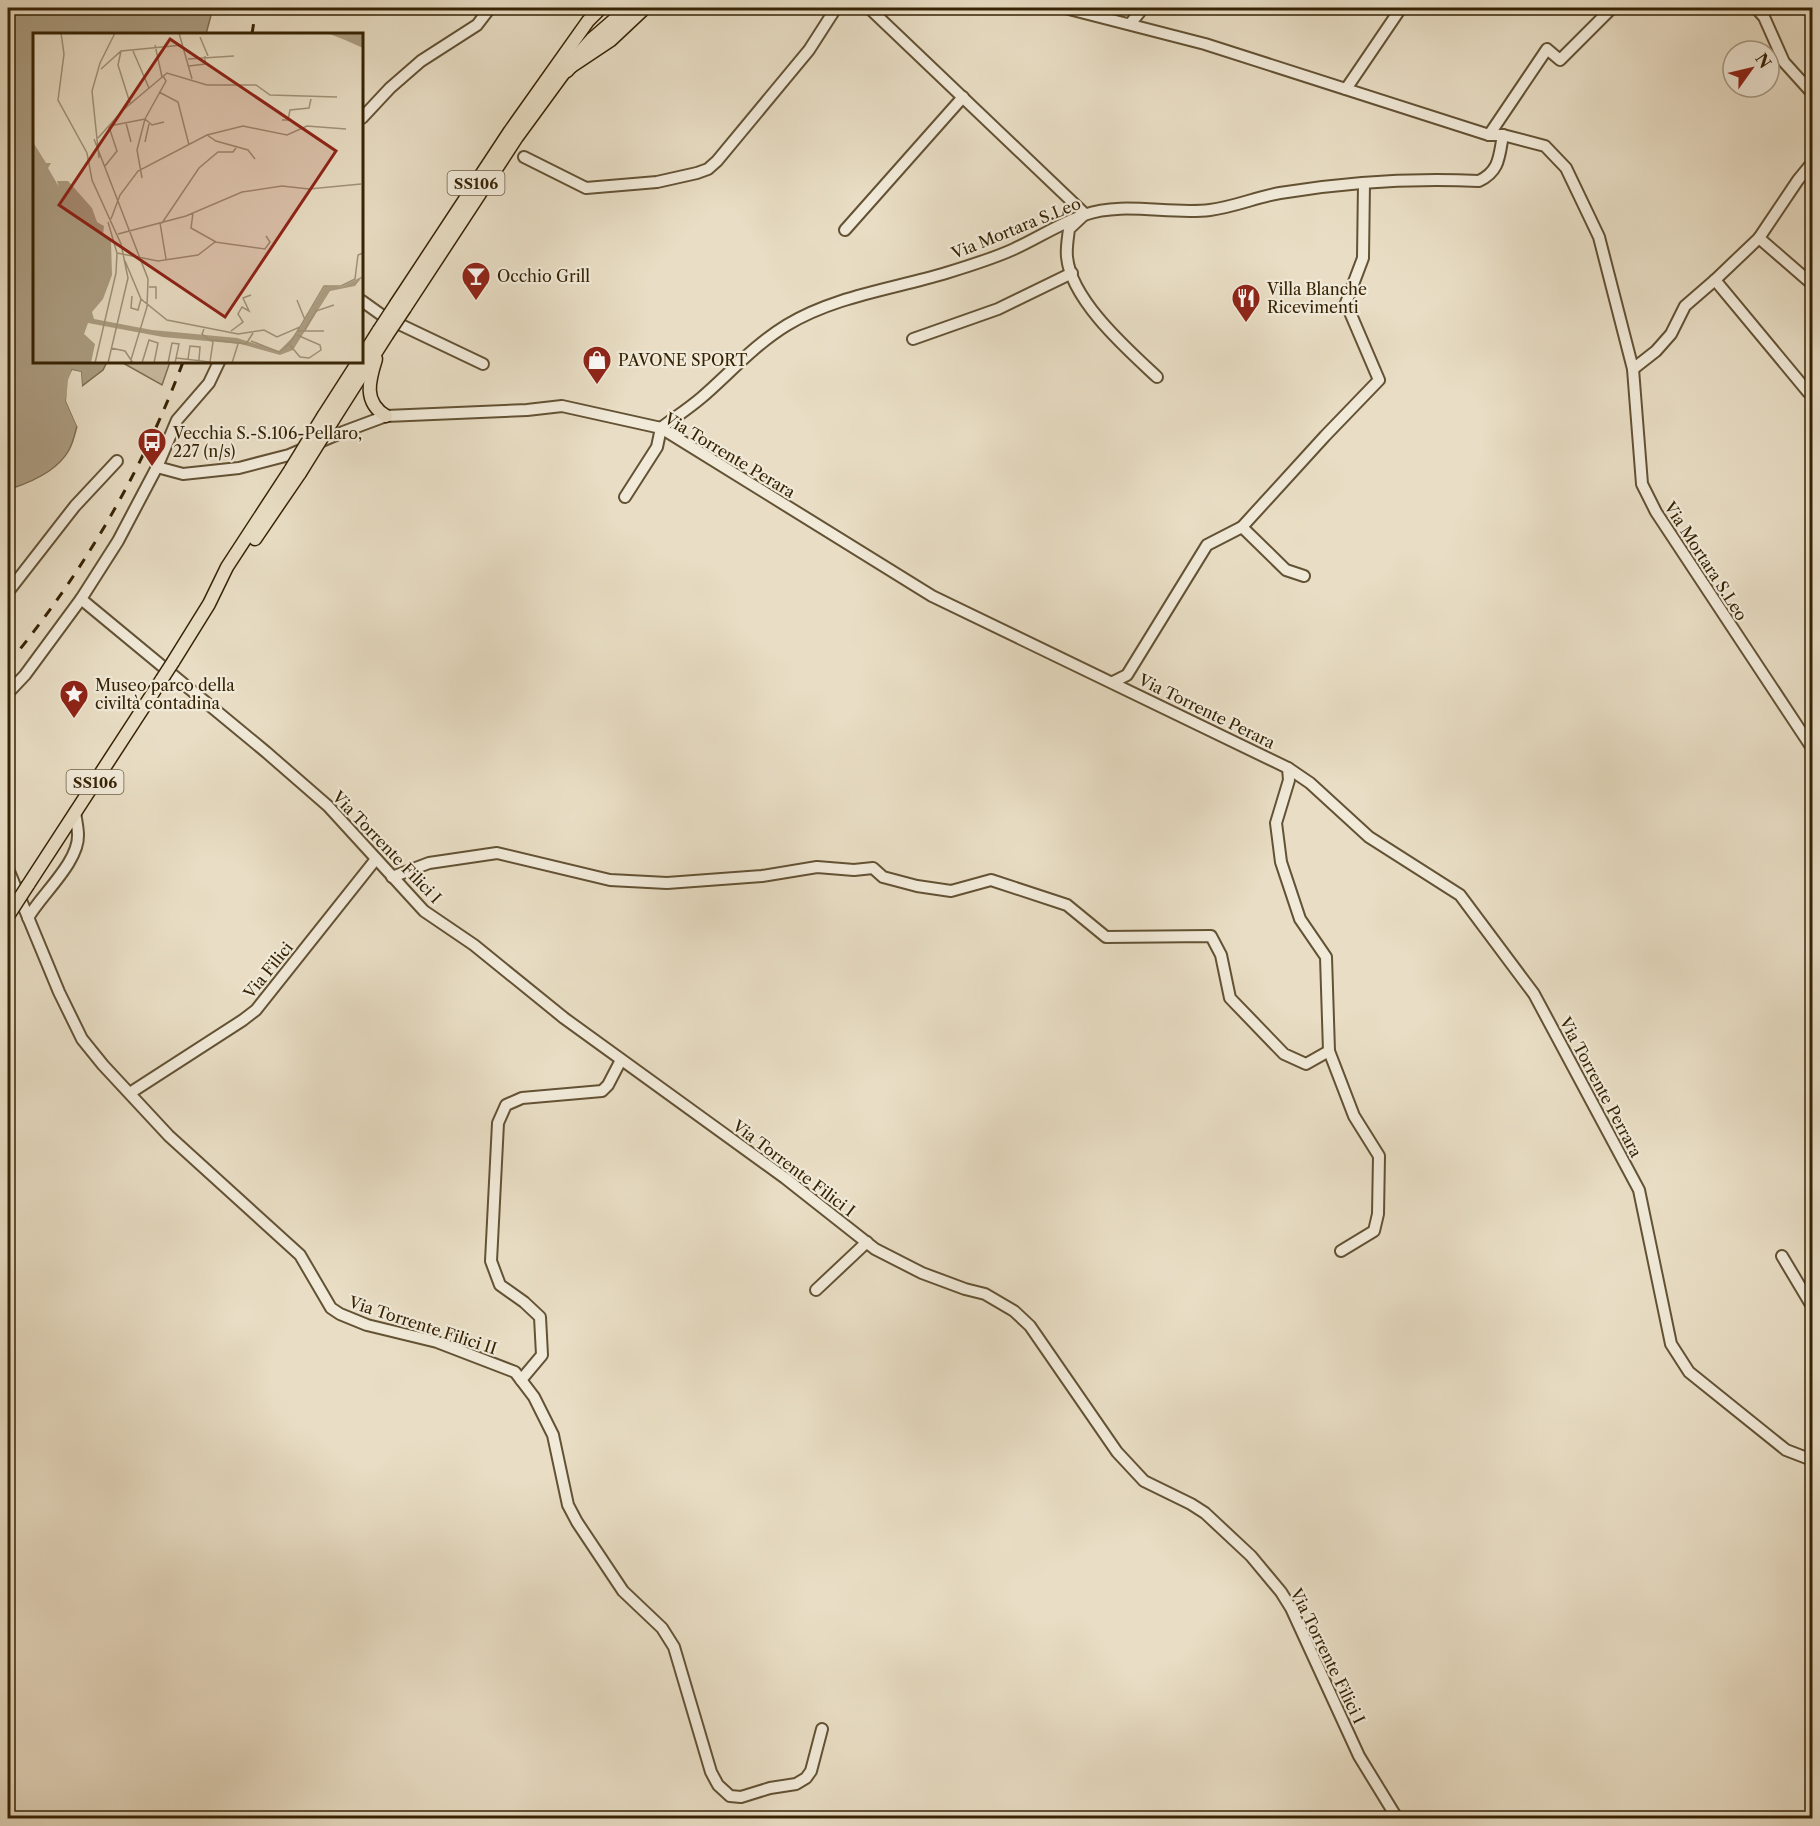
<svg xmlns="http://www.w3.org/2000/svg" width="1820" height="1826" viewBox="0 0 1820 1826" font-family="'Libre Caslon Text',serif">
	<style>
		.green { fill: #cbbea4; stroke: #807054; stroke-width: 1.5 }
		.water { fill: #ac9e83; stroke: #7d6d50; stroke-width: 1.5 }
		.pier { fill: #e9dec5 }
		.lines { fill: none; stroke-linecap: round; stroke-linejoin: round }
		.minor-casing { stroke: #635234; stroke-width: 14 }
		.major-casing { stroke: #362304; stroke-width: 15 }
		.highway-casing { stroke: #362304; stroke-width: 18 }
		.minor { stroke: #f1ead9; stroke-width: 10 }
		.major { stroke: #e9dec5; stroke-width: 12 }
		.highway { stroke: #e9dec5; stroke-width: 15 }
		.rail { stroke: #362304; stroke-width: 3; stroke-dasharray: 10 10; stroke-linecap: butt }
		.major-bridge-casing { stroke: #362304; stroke-width: 15; stroke-linecap: butt }
		.major-bridge { stroke: #e9dec5; stroke-width: 12 }
		.labels { text-anchor: middle; dominant-baseline: central; stroke-width: 4.5; stroke-linejoin: round; paint-order: stroke }
		.shield { fill: #f1ead9; stroke: #6e5f44; stroke-width: 1.5 }
		.shield-label { font-size: 15px; font-weight: bold; fill: #362304 }
		.street-label { font-size: 16px; fill: #362304; stroke: #f1ead9 }
		.poi-label { font-size: 16px; fill: #362304; stroke: #f1ead9; text-anchor: start }
		.inset-road { fill: none; stroke: #a19378; stroke-width: 1.5 }
		.view { fill: #8f2418; fill-opacity: 0.15; stroke: #8f2418; stroke-width: 3 }
		.inset-edge { fill: none; stroke: #362304; stroke-width: 3 }
	</style>
	<rect width="100%" height="100%" fill="#e9dec5"/>
	<filter id="stains"><feTurbulence type="fractalNoise" baseFrequency=".00333" numOctaves="4"/><feColorMatrix values="0 0 0 0 .2 0 0 0 0 .09 0 0 0 0 .02 0 0 0 .5 -.17"/></filter>
	<radialGradient id="worn" r=".72"><stop offset=".6" stop-color="#630" stop-opacity="0"/><stop offset="1" stop-color="#630" stop-opacity=".3"/></radialGradient>
	<!-- green -->
	<polygon class="green" points="124,362 170,362 162,385 123,363"/>
	<!-- water -->
	<path class="water" d="M8 8H213L206 34H34V362H107L103 370 82 386 81 372 72 370 66 401 77 426C75 434 73 443 69 450 58 470 34 481 13 488L15 481 8 476Z"/>
	<!-- pier -->
	<polygon class="pier" points="72,370 81,372 82,386 81,389 80,387 79,374 74,374 69,391 69,401 80,428 77,426 66,401 68,380"/>
	<g class="lines">
		<!-- minor casing -->
		<g class="minor-casing">
			<g id="minor">
				<path d="M869 8 1085 214 1069 229C1068 238 1066 248 1067 257 1071 300 1127 349 1157 377"/>
				<polyline points="1065,8 1205,44 1489,135 1503,135 1545,146 1566,168 1599,237 1633,369 1642,484 1656,512 1812,748"/>
				<polyline points="1756,8 1764,17 1784,62 1812,93"/>
				<polyline points="1130,24 1143,8"/>
				<polyline points="1346,89 1401,8"/>
				<polyline points="362,118 390,88 421,61 477,25 490,8"/>
				<polyline points="1489,135 1547,49 1560,60 1612,8"/>
				<polyline points="524,157 586,188 657,182 697,173 708,169 717,161 809,50 836,8"/>
				<polyline points="845,230 963,97"/>
				<polyline points="1759,238 1812,284"/>
				<polyline points="1715,280 1808,392 1812,394"/>
				<polyline points="362,301 383,316"/>
				<polyline points="399,324 483,364"/>
				<polyline points="913,339 998,309 1072,273"/>
				<polyline points="1633,369 1656,351 1671,334 1685,306 1715,280 1759,238 1798,180 1812,163"/>
				<polyline points="157,467 183,474 239,468 289,455 343,432 386,416 527,410 562,406 661,428 932,596 1288,768 1310,783 1369,837 1460,895 1534,994 1639,1190 1671,1344 1689,1372 1786,1450 1812,1460"/>
				<path d="M625 497 657 447 661 428C674 418 688 409 701 398 729 374 754 345 787 325 835 296 893 289 946 273 969 266 992 259 1014 249 1038 238 1059 224 1084 215 1123 201 1169 215 1210 210 1234 207 1257 197 1280 193 1346 182 1413 178 1479 181 1500 171 1499 156 1503 135"/>
				<polyline points="1242,527 1286,570 1304,576"/>
				<polyline points="8,592 75,506 117,461"/>
				<polyline points="81,599 266,752 328,806 424,911 474,945 564,1018 785,1178 875,1249 922,1273 965,1289 985,1294 1014,1311 1030,1326 1117,1452 1144,1481 1191,1504 1205,1513 1251,1556 1281,1592 1291,1608 1359,1756 1397,1818"/>
				<polyline points="1113,682 1127,675 1207,545 1242,527 1325,436 1379,380 1346,303 1363,258 1364,183"/>
				<polyline points="8,693 25,675 81,599 118,541 157,467 177,420 209,383 219,362"/>
				<polyline points="1288,768 1289,780 1276,823 1281,862 1300,919 1326,957 1329,1051 1354,1116 1379,1156 1378,1214 1374,1231 1341,1251"/>
				<polyline points="8,869 59,992 82,1039 103,1065 169,1136 300,1255 331,1308 340,1314 367,1325 437,1342 515,1372 534,1397 553,1435 568,1505 577,1522 623,1591 662,1628 674,1647 711,1772 718,1785 730,1796 741,1797 770,1788 796,1784 806,1778 811,1771 822,1729"/>
				<polyline points="392,877 429,863 497,853 610,880 667,883 762,876 817,867 854,870 873,868 883,877 917,886 951,891 991,880 1067,905 1106,937 1211,936 1221,955 1230,998 1284,1054 1306,1064 1329,1051"/>
				<path d="M28 918C41 895 79 862 78 835 78 828 76 820 75 812"/>
				<polyline points="130,1093 243,1020 256,1010 376,859"/>
				<polyline points="1782,1256 1810,1303 1812,1301"/>
				<polyline points="816,1290 867,1242"/>
				<polyline points="521,1380 542,1355 540,1317 524,1302 500,1285 491,1261 498,1123 506,1105 522,1098 602,1091 608,1085 621,1060"/>
			</g>
		</g>
		<!-- major casing -->
		<g class="major-casing">
			<g id="major">
				<polyline points="396,304 510,131 588,21 601,8"/>
				<polyline points="405,308 517,137 566,70 611,40 645,8"/>
				<polyline points="362,357 379,330"/>
				<path d="M376 359C369 381 363 402 386 416"/>
				<polyline points="324,415 358,362"/>
				<polyline points="333,420 387,335"/>
				<polyline points="255,539 300,473"/>
				<polyline points="173,662 209,604 227,567 291,469"/>
				<polyline points="28,885 162,679"/>
			</g>
		</g>
		<!-- highway casing -->
		<g class="highway-casing">
			<polyline id="highway" points="566,70 593,40 630,8"/>
		</g>
		<!-- minor -->
		<use href="#minor" class="minor"/>
		<!-- major -->
		<use href="#major" class="major"/>
		<!-- highway -->
		<use href="#highway" class="highway"/>
		<!-- rail -->
		<g class="rail">
			<polyline points="252,34 256,8"/>
			<path d="M8 664C83 573 142 472 183 362"/>
		</g>
		<!-- major-bridge casing -->
		<g class="major-bridge-casing">
			<g id="major-bridge">
				<polyline points="379,330 396,304"/>
				<polyline points="387,335 405,308"/>
				<polyline points="291,469 324,415"/>
				<polyline points="300,473 333,420"/>
				<polyline points="162,679 173,662"/>
				<polyline points="8,916 28,885"/>
			</g>
		</g>
		<!-- major-bridge -->
		<use href="#major-bridge" class="major-bridge"/>
	</g>
	<!-- icons -->
	<defs>
		<g id="bar-pin" transform="scale(1.5)"><path d="M0 17L-7.5 6A9.5 9.5 0 1 1 7.5 6Z" fill="#8f2418" stroke="#f1ead9"/><path d="M-6-5H6L.8 .8V4.5H3.5V6h-7V4.5H-.8V.8Z" fill="#fff"/></g>
		<g id="restaurant-pin" transform="scale(1.5)"><path d="M0 17L-7.5 6A9.5 9.5 0 1 1 7.5 6Z" fill="#8f2418" stroke="#f1ead9"/><path d="M-5-6h1v4h1v-4h1v4h1v-4h1v5L-1.5 .5V6h-2V.5L-5-1ZM5-6V6H3V1.5H1.5Q1.5-4 5-6Z" fill="#fff"/></g>
		<g id="shop-pin" transform="scale(1.5)"><path d="M0 17L-7.5 6A9.5 9.5 0 1 1 7.5 6Z" fill="#8f2418" stroke="#f1ead9"/><path d="M-5-2.5h2.3a2.7 3.5 0 0 1 5.4 0H5L5.5 6h-11ZM-1.5-2.5h3a1.5 2.3 0 0 0-3 0Z" fill="#fff"/></g>
		<g id="bus-pin" transform="scale(1.5)"><path d="M0 17L-7.5 6A9.5 9.5 0 1 1 7.5 6Z" fill="#8f2418" stroke="#f1ead9"/><path d="M-5-6H5V4H4V6H2V4H-2V6H-4V4H-5ZM-3.5-4V0h7V-4ZM-3.5 1.2v1.5H-2V1.2ZM2 1.2v1.5H3.5V1.2Z" fill="#fff"/></g>
		<g id="sight-pin" transform="scale(1.5)"><path d="M0 17L-7.5 6A9.5 9.5 0 1 1 7.5 6Z" fill="#8f2418" stroke="#f1ead9"/><path d="M0-6L1.8-2.2L6-1.7L2.9 1.2L3.7 5.4L0 3.3L-3.7 5.4L-2.9 1.2L-6-1.7L-1.8-2.2Z" fill="#fff"/></g>
	</defs>
	<g fill-rule="evenodd">
		<use href="#bar-pin" x="476" y="276"/>
		<use href="#restaurant-pin" x="1246" y="298"/>
		<use href="#shop-pin" x="597" y="360"/>
		<use href="#bus-pin" x="152" y="442"/>
		<use href="#sight-pin" x="74" y="694"/>
	</g>
	<g class="labels">
		<!-- shield labels -->
		<g class="shield">
			<rect x="447.5" y="171" width="57" height="24" rx="4.5"/>
			<rect x="66.5" y="770" width="57" height="24" rx="4.5"/>
		</g>
		<g class="shield-label">
			<text x="476" y="183">SS106</text>
			<text x="95" y="782">SS106</text>
		</g>
		<!-- street labels -->
		<g class="street-label">
			<text transform="translate(1016 228) rotate(-22)">Via Mortara S.Leo</text>
			<text transform="translate(730 455) rotate(31)">Via Torrente Perara</text>
			<text transform="translate(1706 561) rotate(57)">Via Mortara S.Leo</text>
			<text transform="translate(1207 711) rotate(26)">Via Torrente Perara</text>
			<text transform="translate(387 847) rotate(46)">Via Torrente Filici I</text>
			<text transform="translate(268 970) rotate(-51)">Via Filici</text>
			<text transform="translate(1601 1087) rotate(62)">Via Torrente Perrara</text>
			<text transform="translate(794 1168) rotate(37)">Via Torrente Filici I</text>
			<text transform="translate(423 1325) rotate(18)">Via Torrente Filici II</text>
			<text transform="translate(1328 1656) rotate(64)">Via Torrente Filici I</text>
		</g>
		<!-- poi labels -->
		<g class="poi-label">
			<text x="497" y="276">Occhio Grill</text>
			<text x="1267" y="289">Villa Blanche<tspan x="1267" dy="18">Ricevimenti</tspan></text>
			<text x="618" y="360">PAVONE SPORT</text>
			<text x="173" y="433">Vecchia S.-S.106-Pellaro,<tspan x="173" dy="18">227 (n/s)</tspan></text>
			<text x="95" y="685">Museo parco della<tspan x="95" dy="18">civiltà contadina</tspan></text>
		</g>
	</g>
	<!-- overview -->
	<g transform="translate(33 33)">
		<rect width="330" height="330" fill="#e9dec5"/>
		<path d="M294 0H330V15L312 7ZM0 109 13 130H18L15 135 26 154 24 148H35L59 175 64 189 71 193 70 202 78 208 79 242 70 266 59 279 61 286 119 297 204 305 246 318 264 300 292 253 308 254 330 243 322 253 297 258 260 317 247 322 208 311 130 304 55 290 51 301 62 311 58 330H0Z" fill="#ac9e83"/>
		<path class="inset-road" d="M28 0 31 21 25 67 54 120 59 147 88 211 95 245 75 330M146 0 159 46M167 4 175 23M122 12 129 44M88 18 85 32 97 70M100 18 116 55M155 26 201 23M156 33 172 31V23M68 36 88 18 150 12M126 59 145 69 156 112M249 87H255L257 77 276 75 278 66M93 90 98 109M76 93 112 86 119 92 131 89M174 102 183 108 215 117 222 126M65 105 90 77 134 40 174 52H223L237 62 304 64M61 106 115 246 114 274 97 330M112 109 116 91M66 125 59 58 67 30 82 0M72 133 84 118 76 94M109 145 104 117 112 86 133 48 130 43M160 180 158 195 183 209M78 186 87 162 105 138 174 102 210 93 254 102 274 93 313 96M127 190 133 226M129 190 166 135 185 119H200L203 115M85 201 153 183 209 159 249 153 276 156 328 151M84 220 125 228 165 222 182 209 232 216 237 209 233 203M92 228 108 266 134 287 205 301 231 297 244 304 267 294 291 253H308L322 246 325 222 330 220M116 254H123V266M99 263 98 275 105 277 108 266M264 267 272 287M272 297 283 278 301 272M198 298 210 289 205 281 209 274 216 278 210 265 218 262M265 298H291M179 307 213 311 220 300M218 308 246 319 256 311 267 294M256 311 267 324 276 325 288 317 287 312 264 302M78 315 92 318 100 330M143 325 177 329 180 309 169 301 171 296M155 326 157 313 167 314 166 327M62 330 83 240 84 220 75 189M109 330 116 307 125 310 121 330M135 330 139 310 146 311 142 330M199 330 205 311"/>
		<path class="view" d="M137 6 303 118 192 284 26 172Z"/>
		<rect width="330" height="330" class="inset-edge"/>
	</g>
	<!-- margin -->
	<rect width="1820" height="1826" fill="none" stroke="#e9dec5" stroke-width="30"/>
	<rect x="9" y="9" width="1802" height="1808" fill="none" stroke="#362304" stroke-width="3"/>
	<rect x="15" y="15" width="1790" height="1796" fill="none" stroke="#362304" stroke-width="1.5"/>
	<!-- north arrow -->
	<g transform="translate(1751 69) rotate(56)"><circle r="28" fill="#f1ead9" stroke="#a69a84" stroke-width="1.5"/>
	<path d="M0-4.5L10 22L0 15L-10 22Z" fill="#8f2418"/>
	<text y="-9" font-size="16" font-weight="bold" text-anchor="middle" fill="#362304">N</text>
	</g>
	<rect width="100%" height="100%" filter="url(#stains)"/>
	<rect width="100%" height="100%" fill="url(#worn)"/>
</svg>
